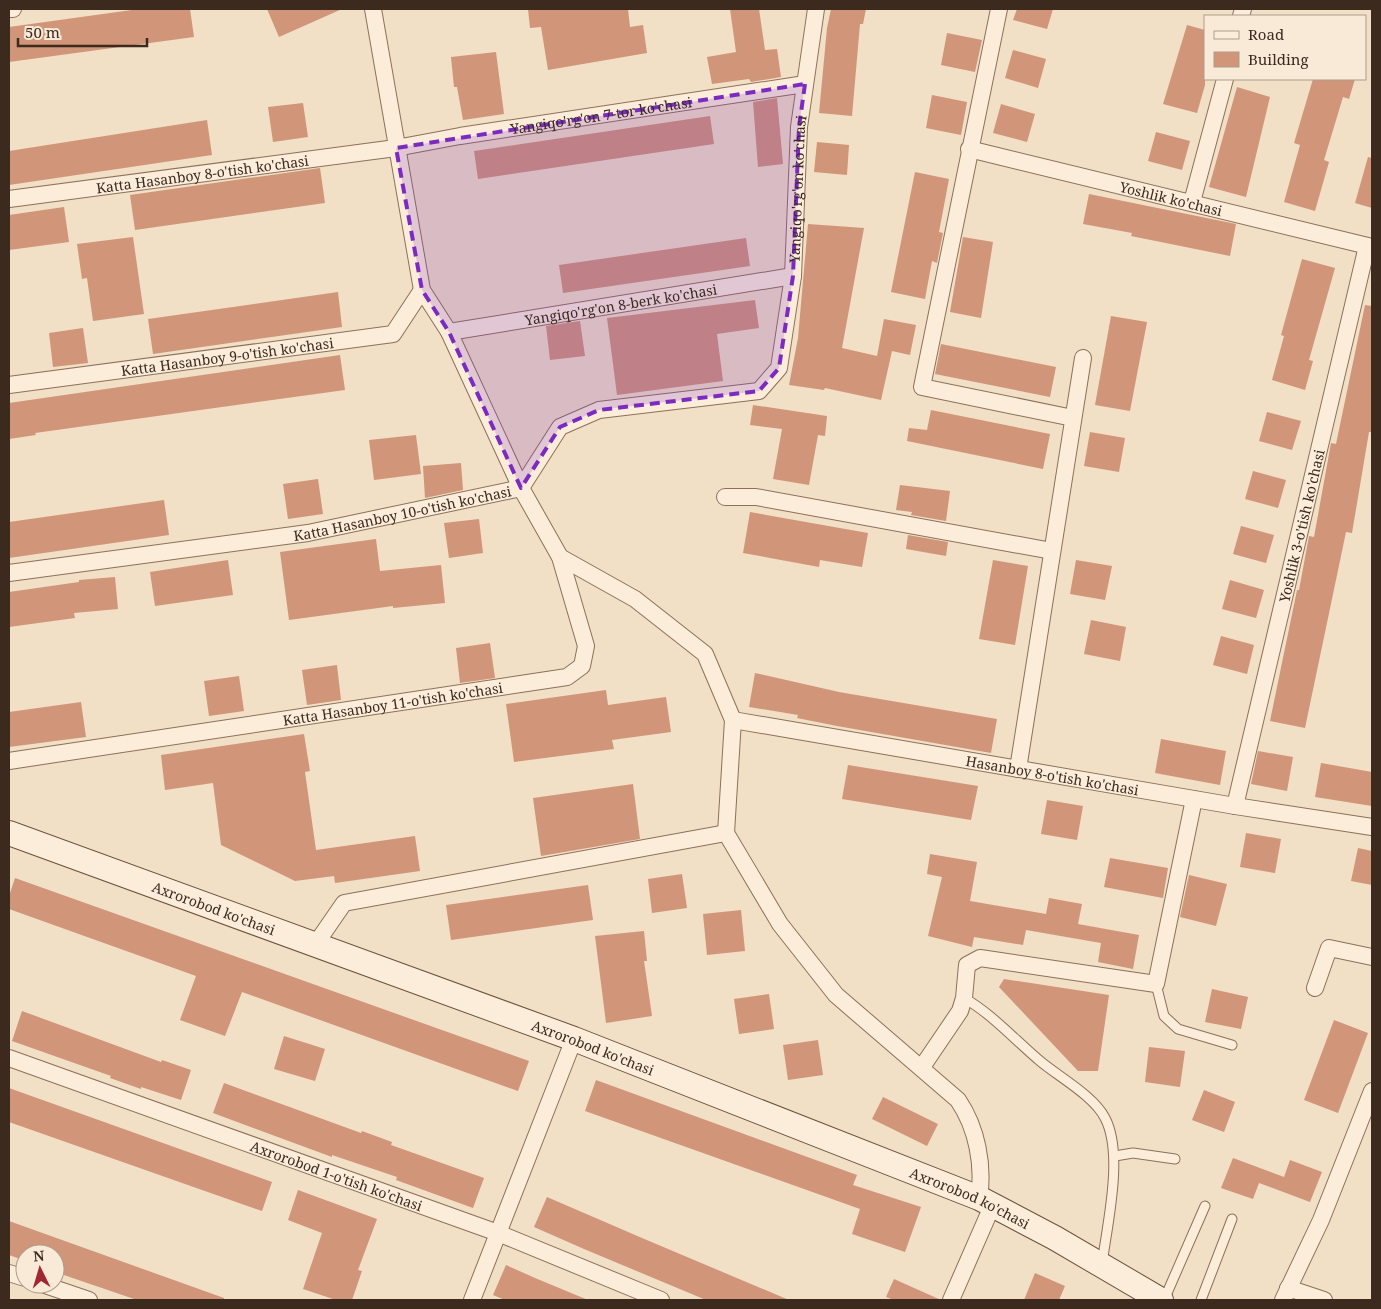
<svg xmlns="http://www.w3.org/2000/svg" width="1381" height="1309" viewBox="0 0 1381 1309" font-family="'Noto Serif',serif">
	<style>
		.building { fill: #d1957a }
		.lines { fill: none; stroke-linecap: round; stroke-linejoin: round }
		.lane-casing { stroke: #8d705a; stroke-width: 11 }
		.street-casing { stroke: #8d705a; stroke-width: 18 }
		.secondary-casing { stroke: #6f513d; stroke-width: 26 }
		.lane { stroke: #fbedda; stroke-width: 9 }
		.street { stroke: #fbedda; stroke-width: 16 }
		.secondary { stroke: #fbedda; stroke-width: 24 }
		.marked { fill: #7b2cbf; fill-opacity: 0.2; stroke: #7b2cbf; stroke-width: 4; stroke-dasharray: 10 6; stroke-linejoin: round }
		.labels { text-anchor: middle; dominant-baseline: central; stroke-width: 4; stroke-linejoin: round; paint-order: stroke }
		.street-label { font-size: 14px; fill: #3d2a1f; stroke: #f8ead6 }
	</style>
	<rect width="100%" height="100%" fill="#f1dfc6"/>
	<!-- building -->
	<g class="building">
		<polygon points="139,9 190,9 194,37 9,62 9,27"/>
		<polygon points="267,9 342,9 279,37"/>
		<polygon points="528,9 628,9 630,27 643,25 647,53 548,70 541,27 530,28"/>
		<polygon points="730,9 759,9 765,50 777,49 781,77 751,82 749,79 712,84 707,57 736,52"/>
		<polygon points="831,9 866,9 863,24 860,24 852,116 819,113 827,28"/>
		<polygon points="1017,9 1053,9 1047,29 1013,20"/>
		<polygon points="1187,25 1205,30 1205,85 1197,113 1163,104"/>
		<polygon points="947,33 982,40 975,72 941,65"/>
		<polygon points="1013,50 1046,59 1038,88 1005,78"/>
		<polygon points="496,52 504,114 463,120 457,87 454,87 451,57"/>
		<polygon points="1313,79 1355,79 1349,99 1343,97 1324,160 1329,162 1315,211 1284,202 1300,145 1294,143"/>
		<polygon points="1237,87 1270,97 1246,197 1209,187"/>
		<polygon points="932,95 967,102 961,135 926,128"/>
		<polygon points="777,98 783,164 758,167 753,102"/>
		<polygon points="303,103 308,137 273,142 268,107"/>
		<polygon points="1001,104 1035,114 1027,142 993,133"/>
		<polygon points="710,116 714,144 478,179 474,151"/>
		<polygon points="207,120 212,155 9,185 9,151"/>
		<polygon points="1156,132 1190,141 1182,170 1148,161"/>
		<polygon points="817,142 849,145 847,175 814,172"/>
		<polygon points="1368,157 1372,158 1372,208 1355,203"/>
		<polygon points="320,168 325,203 135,230 130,195"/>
		<polygon points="915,172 949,179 939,232 943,233 937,263 932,261 925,299 891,292"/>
		<polygon points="1089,194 1236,224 1230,256 1131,236 1132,233 1083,224"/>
		<polygon points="64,207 69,242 9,250 9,215"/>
		<polygon points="808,224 864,228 842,348 877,356 884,319 916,325 910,355 892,351 881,400 825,388 824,390 789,385 798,338"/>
		<polygon points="133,237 144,314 93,321 87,278 82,279 77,244"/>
		<polygon points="963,237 993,242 981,318 950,312"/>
		<polygon points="746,238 750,266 563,293 559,265"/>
		<polygon points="1302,259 1335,268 1309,360 1313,361 1305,390 1272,380 1284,336 1281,335"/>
		<polygon points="338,292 342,327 153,354 148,319"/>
		<polygon points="755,300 759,328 717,334 723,381 617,395 607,318"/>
		<polygon points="1365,305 1372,306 1372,432 1369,432 1352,533 1346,532 1305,728 1270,721 1297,590 1299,590 1309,536 1314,537 1331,443 1336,444"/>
		<polygon points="1111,316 1147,322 1130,411 1095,405"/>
		<polygon points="580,321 585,356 550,360 546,326"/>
		<polygon points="83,328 88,363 53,367 49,333"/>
		<polygon points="941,344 1056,367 1050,397 935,374"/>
		<polygon points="340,355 345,390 35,433 36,435 9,439 9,403"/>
		<polygon points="753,405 827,416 825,436 818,435 809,485 773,479 782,429 750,425"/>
		<polygon points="931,410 1050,434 1043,469 907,441 909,428 927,430"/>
		<polygon points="1267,412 1301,421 1292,450 1259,441"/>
		<polygon points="1090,432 1125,438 1119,472 1084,466"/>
		<polygon points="416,435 421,474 374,480 369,440"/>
		<polygon points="461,463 463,490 425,498 423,466"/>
		<polygon points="1253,471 1286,480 1278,508 1245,499"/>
		<polygon points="318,479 323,514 288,519 283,484"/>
		<polygon points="900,485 950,491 946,521 911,515 912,512 896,510"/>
		<polygon points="164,500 169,535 9,558 9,522"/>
		<polygon points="750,512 868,533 862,567 820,560 819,567 743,553"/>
		<polygon points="479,519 483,553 449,558 444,523"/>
		<polygon points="1241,526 1274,535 1266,563 1233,554"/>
		<polygon points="908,535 948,542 946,556 906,549"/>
		<polygon points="376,539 380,571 441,565 445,603 393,608 393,606 289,620 280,552"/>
		<polygon points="228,560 233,595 155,606 150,572"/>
		<polygon points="993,560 1028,566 1015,645 979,639"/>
		<polygon points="1076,560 1112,566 1105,600 1070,594"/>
		<polygon points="115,577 118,609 74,613 75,618 9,627 9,592 79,582 79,580"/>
		<polygon points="1230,580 1264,590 1256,618 1222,609"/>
		<polygon points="1091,620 1126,627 1120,661 1084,654"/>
		<polygon points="1221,636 1254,645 1247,674 1213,665"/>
		<polygon points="490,643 495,678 460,683 456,648"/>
		<polygon points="337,665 341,700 307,705 302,670"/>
		<polygon points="755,673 839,692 997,719 991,753 837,726 797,718 798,715 749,707"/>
		<polygon points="239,676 244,711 209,716 204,681"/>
		<polygon points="606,690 608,705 666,697 671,732 612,740 614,749 514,762 506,704"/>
		<polygon points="81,702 86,737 9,747 9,712"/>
		<polygon points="304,734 310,771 305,772 316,850 415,836 420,871 335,883 334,876 295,881 221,845 213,783 165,790 161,755"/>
		<polygon points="1161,739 1226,751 1220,785 1155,773"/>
		<polygon points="1258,751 1293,757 1287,791 1251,784"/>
		<polygon points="1321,763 1372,772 1372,806 1315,797"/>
		<polygon points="848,765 978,786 971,820 842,799"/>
		<polygon points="633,784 640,839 541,856 533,798"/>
		<polygon points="1047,800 1083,806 1077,840 1041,834"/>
		<polygon points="1246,833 1281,839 1275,873 1240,867"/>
		<polygon points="1358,848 1372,851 1372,885 1351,881"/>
		<polygon points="930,854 977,862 970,901 1046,914 1049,898 1082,904 1078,924 1139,935 1133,969 1098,962 1101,943 1026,930 1023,945 974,937 972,947 928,936 942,877 927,874"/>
		<polygon points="1110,858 1168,868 1163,898 1104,887"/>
		<polygon points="682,874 687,908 652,913 648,879"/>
		<polygon points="1189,875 1227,884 1216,926 1180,917"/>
		<polygon points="15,878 529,1061 518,1091 242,992 225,1036 180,1020 196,976 9,909 9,896"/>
		<polygon points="588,885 593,920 451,940 446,905"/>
		<polygon points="741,910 745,951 707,955 703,914"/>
		<polygon points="644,931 647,961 644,961 652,1016 606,1023 595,936"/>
		<polygon points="1004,979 1109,995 1098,1071 1078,1071 999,987"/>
		<polygon points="1212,989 1248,997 1241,1029 1205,1022"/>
		<polygon points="769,994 774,1029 739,1034 734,999"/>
		<polygon points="22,1011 161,1062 162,1060 191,1070 181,1100 141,1087 141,1089 110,1078 111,1076 12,1041"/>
		<polygon points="1334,1020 1368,1033 1338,1113 1304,1100"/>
		<polygon points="284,1036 325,1049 315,1081 274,1069"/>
		<polygon points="818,1040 823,1075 788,1080 783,1045"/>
		<polygon points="1149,1047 1185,1051 1180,1087 1145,1082"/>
		<polygon points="596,1080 857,1175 853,1185 921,1207 905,1252 852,1234 860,1209 585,1111"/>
		<polygon points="224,1083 361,1133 362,1131 392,1142 391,1145 484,1178 473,1208 396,1180 397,1177 332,1155 332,1157 213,1113"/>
		<polygon points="9,1088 272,1182 262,1211 9,1122"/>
		<polygon points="1204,1090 1235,1102 1224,1132 1192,1120"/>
		<polygon points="883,1097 938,1124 927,1146 872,1119"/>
		<polygon points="1233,1158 1284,1177 1290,1160 1322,1172 1310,1202 1259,1183 1253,1199 1221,1188"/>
		<polygon points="298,1190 377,1219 358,1270 362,1271 352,1300 336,1300 303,1289 322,1233 288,1220"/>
		<polygon points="547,1197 642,1238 789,1300 706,1300 584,1249 534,1227"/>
		<polygon points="9,1221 224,1298 224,1300 137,1300 55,1272 55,1254 25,1254 23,1260 9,1255"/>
		<polygon points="506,1265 535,1278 588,1300 505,1300 493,1295"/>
		<polygon points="1035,1273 1065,1286 1059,1300 1024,1300"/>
		<polygon points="894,1279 941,1300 894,1300 886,1297"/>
	</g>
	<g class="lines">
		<!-- lane casing -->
		<g class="lane-casing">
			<g id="lane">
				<polyline points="1156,984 1164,1016 1178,1029 1232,1045"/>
				<path d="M964 998C992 1014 1015 1040 1040 1061 1059 1077 1094 1096 1105 1118 1124 1154 1107 1225 1102 1264"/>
				<polyline points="1115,1156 1133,1153 1175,1159"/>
				<polyline points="1164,1300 1205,1206"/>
				<polyline points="1201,1300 1232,1219"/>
			</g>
		</g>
		<!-- street casing -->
		<g class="street-casing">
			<g id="street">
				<polyline points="9,9 13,9"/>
				<polyline points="999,9 922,387 1073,418"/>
				<polyline points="1241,16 1243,9"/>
				<path id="s1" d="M969 149 1372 247"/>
				<path id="s2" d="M9 199 396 148 460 136 805 84"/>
				<polyline points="1192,202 1225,79"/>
				<path id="s3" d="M449 332 793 276"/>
				<path id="s4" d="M9 385 393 334 422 290"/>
				<polyline points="725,497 756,497 1052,551"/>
				<path d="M560 557 635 599 705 654 733 720 726 833 780 924 836 995 958 1100C977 1128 984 1165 979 1198"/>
				<path id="s5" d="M9 573 308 533 521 488 560 427 599 410 759 391 779 368 793 276 799 127 816 9"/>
				<path id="s6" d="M733 720 1235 806 1372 827"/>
				<path id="s7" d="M9 761 567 677 582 666 586 646 560 557 521 488 449 332 422 290 373 9"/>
				<polyline points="1018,769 1083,358"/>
				<path id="s8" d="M1235 806 1367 246"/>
				<polyline points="315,945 344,903 726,833"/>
				<polyline points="1315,988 1329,948 1372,957"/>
				<path id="s9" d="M9 1058 498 1233 661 1300"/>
				<polyline points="922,1067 960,1011 964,998 967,965 980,958 1156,984 1194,799"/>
				<polyline points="9,1273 25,1278"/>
				<polyline points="42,1284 89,1300"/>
				<polyline points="1288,1288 1324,1300"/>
				<polyline points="472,1300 574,1039"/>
				<polyline points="951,1300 993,1204"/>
				<polyline points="1283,1300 1321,1220 1372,1091"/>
			</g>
		</g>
		<!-- secondary casing -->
		<g class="secondary-casing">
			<g id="secondary">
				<path id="s10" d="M9 833 574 1039 979 1198 1055 1238 1161 1300"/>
			</g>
		</g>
		<!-- lane -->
		<use href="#lane" class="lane"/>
		<!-- street -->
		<use href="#street" class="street"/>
		<!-- secondary -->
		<use href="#secondary" class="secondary"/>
	</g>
	<!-- marked area -->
	<path class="marked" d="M805 84 799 127 793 276 779 368 759 391 599 410 560 427 521 488 449 332 422 290 396 148Z"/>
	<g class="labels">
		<!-- street labels -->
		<g class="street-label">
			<text stroke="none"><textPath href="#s2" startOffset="598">Yangiqo'rg'on 7-tor ko'chasi</textPath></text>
			<text stroke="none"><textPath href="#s2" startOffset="195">Katta Hasanboy 8-o'tish ko'chasi</textPath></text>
			<text stroke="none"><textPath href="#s5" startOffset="1006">Yangiqo'rg'on ko'chasi</textPath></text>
			<text stroke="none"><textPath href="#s1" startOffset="208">Yoshlik ko'chasi</textPath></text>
			<text stroke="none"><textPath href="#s3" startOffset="174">Yangiqo'rg'on 8-berk ko'chasi</textPath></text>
			<text stroke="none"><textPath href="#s4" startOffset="220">Katta Hasanboy 9-o'tish ko'chasi</textPath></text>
			<text stroke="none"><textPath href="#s5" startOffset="398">Katta Hasanboy 10-o'tish ko'chasi</textPath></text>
			<text stroke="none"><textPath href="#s8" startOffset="288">Yoshlik 3-o'tish ko'chasi</textPath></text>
			<text stroke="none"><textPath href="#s7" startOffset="388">Katta Hasanboy 11-o'tish ko'chasi</textPath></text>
			<text stroke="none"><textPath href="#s6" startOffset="324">Hasanboy 8-o'tish ko'chasi</textPath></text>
			<text stroke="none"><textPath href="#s10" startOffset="218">Axrorobod ko'chasi</textPath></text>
			<text stroke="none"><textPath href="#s10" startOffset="622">Axrorobod ko'chasi</textPath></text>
			<text stroke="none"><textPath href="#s9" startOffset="348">Axrorobod 1-o'tish ko'chasi</textPath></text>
			<text stroke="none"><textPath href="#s10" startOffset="1028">Axrorobod ko'chasi</textPath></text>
		</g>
	</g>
	<!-- border -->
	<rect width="1381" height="1309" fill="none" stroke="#3d2a1f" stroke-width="20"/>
	<!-- legend -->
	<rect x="1204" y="15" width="162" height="65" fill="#f8ead6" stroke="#ad9d8d"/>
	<rect x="1214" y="31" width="25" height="8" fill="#fbedda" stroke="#ad9d8d"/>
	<text x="1248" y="40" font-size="15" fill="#3d2a1f">Road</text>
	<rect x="1214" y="52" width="25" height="15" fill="#d1957a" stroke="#ad9d8d"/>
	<text x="1248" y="65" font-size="15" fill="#3d2a1f">Building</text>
	<!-- north arrow -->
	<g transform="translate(40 1269) rotate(355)"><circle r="24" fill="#f8ead6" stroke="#ad9d8d"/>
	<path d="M0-4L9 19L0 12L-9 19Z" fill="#a02734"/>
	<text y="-8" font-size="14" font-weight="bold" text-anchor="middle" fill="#3d2a1f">N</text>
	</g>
	<!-- scale -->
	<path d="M18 38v8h129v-8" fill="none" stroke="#3d2a1f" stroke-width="2.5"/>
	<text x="25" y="38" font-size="15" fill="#3d2a1f" stroke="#f8ead6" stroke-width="4" paint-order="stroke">50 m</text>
</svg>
